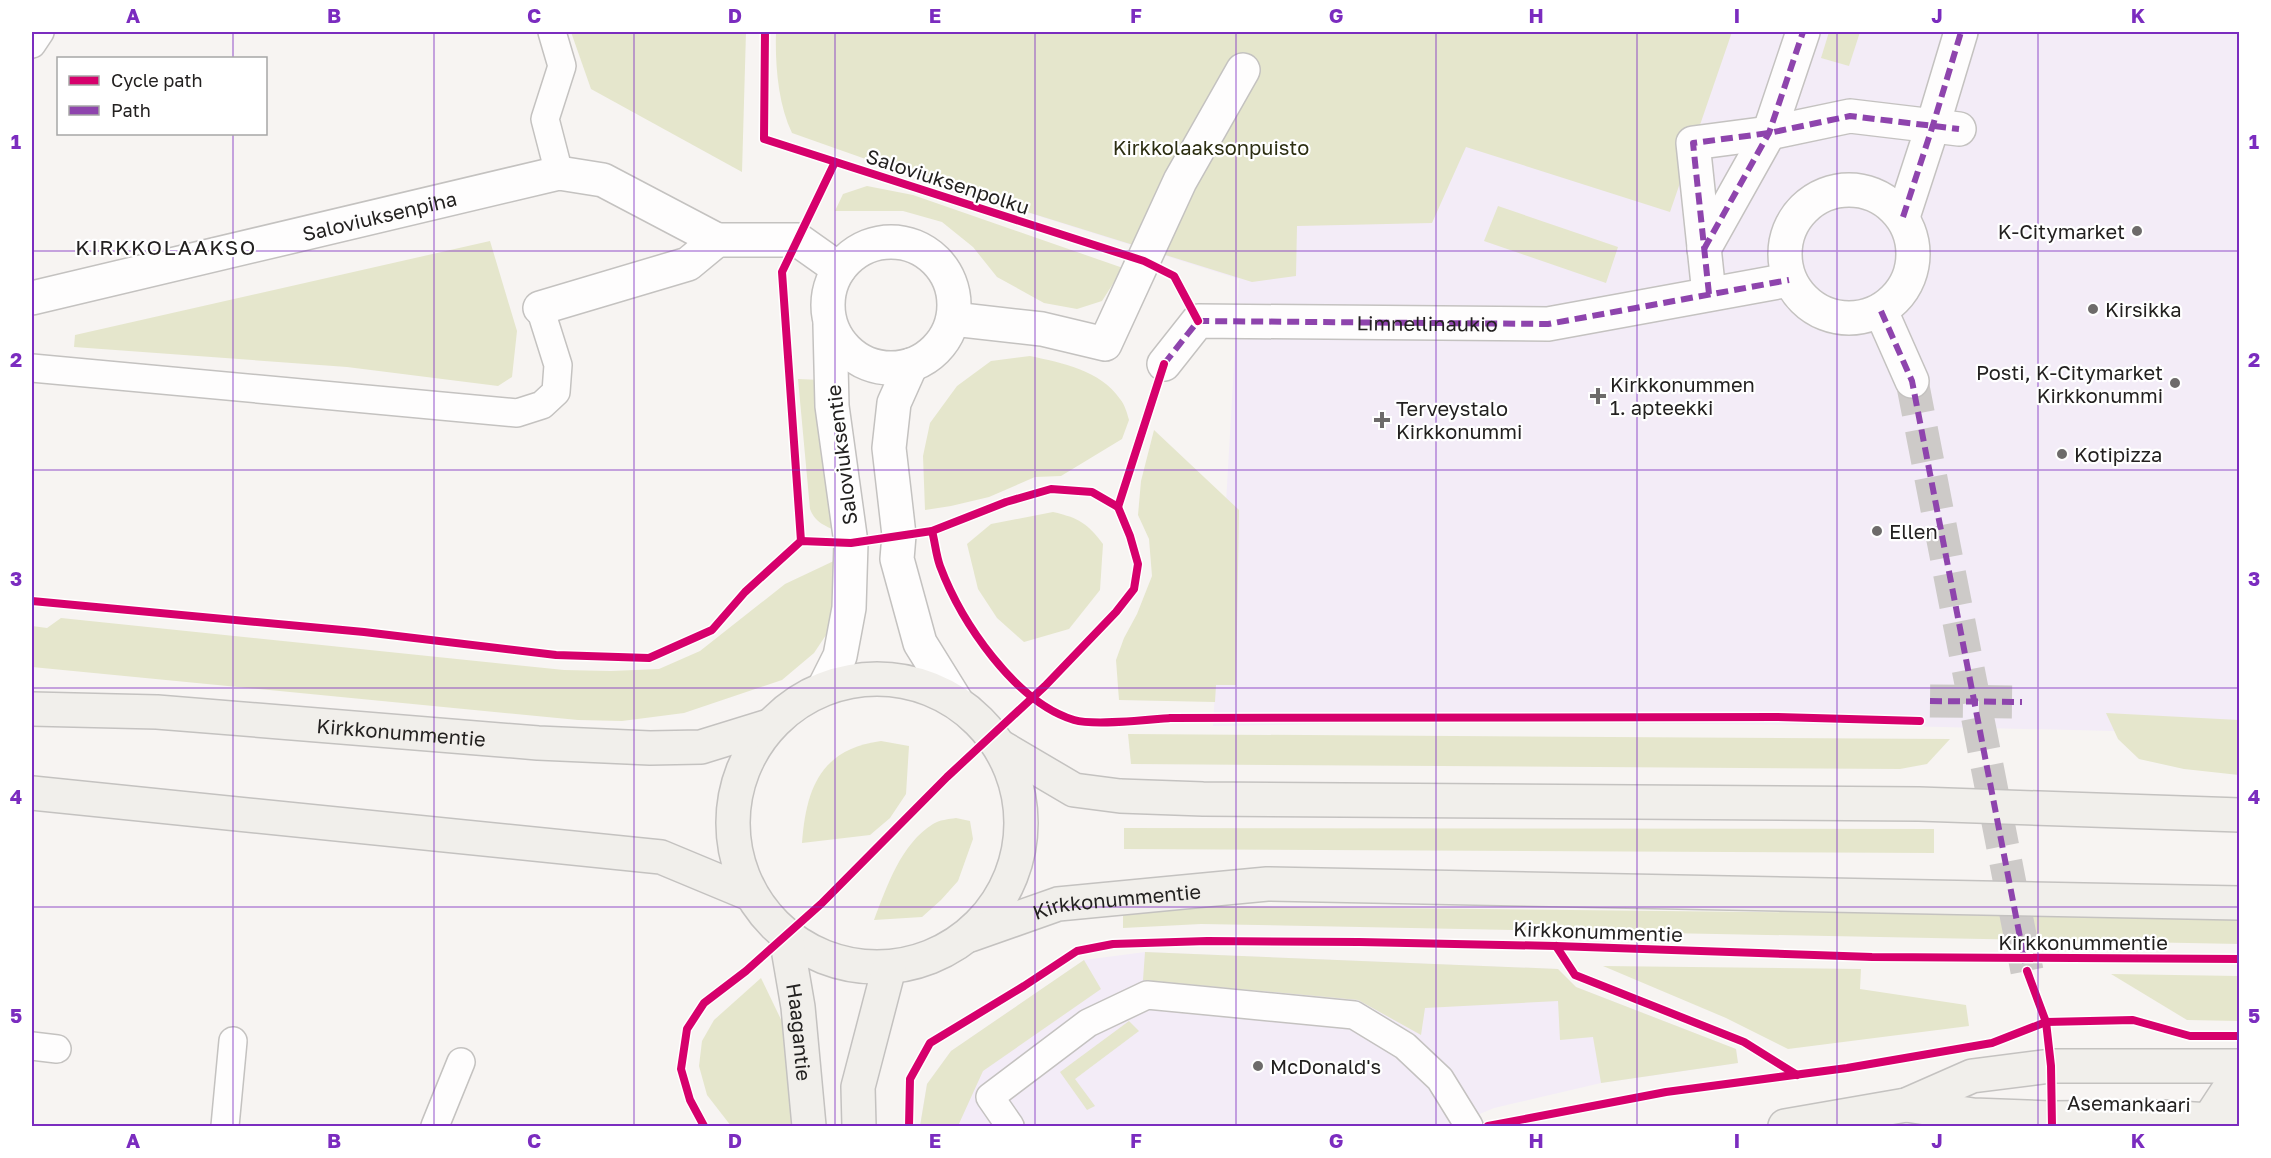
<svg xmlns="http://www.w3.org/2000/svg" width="2271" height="1158" viewBox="0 0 2271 1158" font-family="'Golos Text',sans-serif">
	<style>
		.commercial { fill: #f3ecf7 }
		.green { fill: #e5e6cc }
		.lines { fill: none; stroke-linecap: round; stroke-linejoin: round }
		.street-tunnel { stroke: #cdcac8; stroke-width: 33; stroke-dasharray: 33 16; stroke-linecap: butt }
		.lane-casing { stroke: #c4c2c0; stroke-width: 30 }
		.street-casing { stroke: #c4c2c0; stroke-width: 36 }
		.secondary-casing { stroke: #c4c2c0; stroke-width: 36 }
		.lane { stroke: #fefdfd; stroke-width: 27 }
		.street { stroke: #fefdfd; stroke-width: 33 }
		.secondary { stroke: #f1efeb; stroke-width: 33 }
		.quiet { stroke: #8e44ad; stroke-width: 6; stroke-dasharray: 12 6; stroke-linecap: butt }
		.cycleway-casing { stroke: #fff; stroke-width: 11 }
		.cycleway { stroke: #d6006c; stroke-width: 8 }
		.grid { fill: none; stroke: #7b2cbf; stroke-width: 1.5; stroke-opacity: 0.55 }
		.poi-dot { fill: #6d6b6a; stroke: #fff; stroke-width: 2 }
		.labels { text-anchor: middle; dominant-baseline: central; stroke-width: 4.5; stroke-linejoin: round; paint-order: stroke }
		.park-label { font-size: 20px; fill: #2c2e11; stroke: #fff }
		.street-label { font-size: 20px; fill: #232120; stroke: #fff }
		.poi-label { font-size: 20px; fill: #232120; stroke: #fff; text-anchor: start }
		.neighbourhood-label { font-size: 21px; letter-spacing: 1.5px; fill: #232120; stroke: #fff }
		.neatline { fill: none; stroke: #7b2cbf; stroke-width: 2 }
		.grid-label { font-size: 20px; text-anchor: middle; font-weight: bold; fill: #7b2cbf }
	</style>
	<rect width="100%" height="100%" fill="#f7f4f2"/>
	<!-- commercial -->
	<g class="commercial">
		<polygon points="929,32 2239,32 2239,734 1860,725 1424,722 1213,726 1239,279 886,168"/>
		<polygon points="1145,952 1558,969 1576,987 1736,1049 1738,1063 1601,1083 1494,1108 1451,1126 920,1126 927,1084 951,1051 1084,960"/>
	</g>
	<!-- green -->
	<g class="green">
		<polygon points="571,32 746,32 742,172 591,89"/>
		<path d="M776 32H1732L1670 212 1466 147 1432 223 1297 226 1296 276 1252 282 925 180 792 133C778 104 775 64 776 32Z"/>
		<polygon points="1829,32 1860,32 1849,66 1821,58"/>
		<polygon points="867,186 913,195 1123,268 1102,301 1077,309 1044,303 997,277 973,247 942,222 903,211 835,211 843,194"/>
		<polygon points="1498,206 1618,247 1606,283 1484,241"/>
		<polygon points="490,241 517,331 512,377 498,386 347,367 74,347 75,335"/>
		<path d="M1030 356C1062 363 1100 370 1120 399 1125 405 1127 413 1129 420L1122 439 1061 476 1035 477 989 497 951 506 925 510 923 456 930 423 957 386 991 361Z"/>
		<path d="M798 379 821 380 836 514 832 529C821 524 814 520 810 509Z"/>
		<polygon points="1154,430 1239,510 1236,685 1216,685 1215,702 1119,700 1116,660 1124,638 1137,614 1152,576 1149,539 1138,515 1141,481"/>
		<path d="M1053 512C1079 518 1087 523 1103 544L1100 590 1069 629 1024 642 997 618 978 589 967 544 991 524Z"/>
		<polygon points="838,559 832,626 814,653 782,680 684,713 622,721 578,720 32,667 32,626 47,628 61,618 564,670 611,671 659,669 700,651 785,584"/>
		<polygon points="2106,713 2239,720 2239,775 2184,769 2139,759 2118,739"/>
		<polygon points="1128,734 1950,739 1927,764 1900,769 1131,764"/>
		<path d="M881 741 909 746 906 794 890 818 870 835 802 843C806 788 821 749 881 741Z"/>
		<path d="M956 818 970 821 973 839 958 881 941 900 922 917 874 920C887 886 901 844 933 824 939 820 949 819 956 818Z"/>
		<polygon points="1124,828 1934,829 1934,853 1124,849"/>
		<polygon points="1201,906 2239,917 2240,944 1201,924 1123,928 1123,914"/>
		<polygon points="1145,952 1558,969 1576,987 1736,1049 1738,1063 1601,1083 1593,1037 1560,1040 1558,1001 1425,1008 1421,1035 1358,1000 1143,980"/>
		<polygon points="1084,960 1101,989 983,1071 958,1126 920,1126 927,1084 951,1051"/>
		<polygon points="1603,966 1861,969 1860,989 1966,1005 1969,1026 1788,1049 1726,1018"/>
		<polygon points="2111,974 2239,976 2239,1021 2187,1020"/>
		<polygon points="761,978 788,1034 799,1126 731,1126 707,1095 699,1066 702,1041 714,1020"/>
		<polygon points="1129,1021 1139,1031 1075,1079 1095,1106 1087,1110 1060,1072"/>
	</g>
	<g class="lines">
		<!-- street-tunnel -->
		<g class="street-tunnel">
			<polyline points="1912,381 2027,971"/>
			<polyline points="1930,701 2022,702"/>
		</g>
		<!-- lane casing -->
		<g class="lane-casing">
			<g id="lane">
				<polyline points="552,32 562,66 545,119 559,173"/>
				<polyline points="32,44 40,32"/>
				<polyline points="32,368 517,413 542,405 556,392 558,365 540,308"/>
				<polyline points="32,1046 57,1049"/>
				<polyline points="225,1126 233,1041"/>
				<polyline points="435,1126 461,1062"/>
				<polyline points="1010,1126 990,1097 1088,1023 1147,995 1354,1015 1405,1046 1440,1079 1469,1126"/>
			</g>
		</g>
		<!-- street casing -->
		<g class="street-casing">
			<g id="street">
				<circle cx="1849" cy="254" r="64"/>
				<polyline points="1903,217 1933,125 1961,32"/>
				<polyline points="717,240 798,240 839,269"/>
				<circle cx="891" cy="305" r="63"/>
				<polyline points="1704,249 1769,133 1803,32"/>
				<polyline points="1709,294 1693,143 1769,133 1850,116 1959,129"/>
				<path id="s1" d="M32 298 559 173 603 180 717 240 688 264 540 308"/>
				<polyline points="1881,311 1912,381"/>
				<polyline points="953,319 1042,329 1105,344 1180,181 1243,70"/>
				<path id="s2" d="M1164 364 1198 321 1548 324 1789 280"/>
				<polyline points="911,365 894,403 889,448 899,535 897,559 920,643 956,701"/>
				<polyline points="824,688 840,656 849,608 851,543 832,406 830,325"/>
			</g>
		</g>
		<!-- secondary casing -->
		<g class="secondary-casing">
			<g id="secondary">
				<circle cx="877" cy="823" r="144"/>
				<path id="s3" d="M32 709 157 712 538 743 650 748 701 747 769 726"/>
				<polyline points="1001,747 1074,790 1120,796 1203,799 1919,804 2240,815"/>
				<polyline points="32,793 661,857 750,894"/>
				<path id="s4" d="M970 935 1058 904 1267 884 2240 903"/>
				<path id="s5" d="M786 937 798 1007 809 1126"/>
				<polyline points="1906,1105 1973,1115 2051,1118 2163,1117 2240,1122"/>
				<polyline points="859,1126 858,1087 889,968"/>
				<polyline points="1785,1126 1906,1105 1972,1076 2051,1066 2240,1066"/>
				<polyline points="2208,1126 2208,1121 2240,1072"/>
			</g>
		</g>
		<!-- lane -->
		<use href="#lane" class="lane"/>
		<!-- street -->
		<use href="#street" class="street"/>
		<!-- secondary -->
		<use href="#secondary" class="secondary"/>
		<!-- quiet -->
		<g class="quiet">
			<polyline points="1903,217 1933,125 1961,32"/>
			<polyline points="1704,249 1769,133 1803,32"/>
			<polyline points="1709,294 1693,143 1769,133 1850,116 1959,129"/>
			<polyline points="1881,311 1912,381 2025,963"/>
			<polyline points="1164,364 1198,321 1548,324 1789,280"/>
			<polyline points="1930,701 2022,702"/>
		</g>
		<!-- cycleway casing -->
		<g class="cycleway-casing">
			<g id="cycleway">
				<polyline points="765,32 764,139 1144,261 1174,276 1198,321"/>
				<polyline points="1118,507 1164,364"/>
				<path d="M932 531C935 542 936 555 940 566 961 622 1015 702 1074 720 1094 726 1147 720 1170 718L1777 717 1920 721"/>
				<polyline points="801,541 782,272 835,162"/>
				<polyline points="32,601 364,632 556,655 649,658 712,630 745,592 801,541 851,543 932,531 1006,502 1051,489 1092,492 1118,507 1130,536 1138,564 1134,589 1116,612 1045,686 947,777 821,904 746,971 704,1003 687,1029 681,1069 690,1100 704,1126"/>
				<polyline points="1556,946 1575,975 1744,1042 1797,1075"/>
				<polyline points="2027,971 2046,1022 2051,1066 2052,1126"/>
				<polyline points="909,1126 910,1079 930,1043 1024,986 1077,951 1113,944 1207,941 1359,942 1556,946 1872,957 2240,959"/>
				<polyline points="1488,1126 1666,1092 1847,1068 1992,1043 2046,1022 2133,1020 2190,1036 2240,1036"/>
			</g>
		</g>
		<!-- cycleway -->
		<use href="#cycleway" class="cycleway"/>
	</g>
	<!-- grid -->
	<path class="grid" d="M233 32V58M434 32V1126M634 32V1126M835 32V1126M1035 32V1126M1236 32V1126M1436 32V1126M1637 32V1126M1837 32V1126M2038 32V1126M233 134V1126M32 251H2240M32 470H2240M32 688H2240M32 907H2240"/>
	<!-- markers -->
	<g class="poi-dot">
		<circle cx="2137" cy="231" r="6"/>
		<circle cx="2093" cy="309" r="6"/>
		<circle cx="2175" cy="383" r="6"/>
		<path d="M1595 387h6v6h6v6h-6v6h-6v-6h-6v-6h6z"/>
		<path d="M1379 411h6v6h6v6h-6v6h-6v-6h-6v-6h6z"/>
		<circle cx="2062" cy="454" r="6"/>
		<circle cx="1877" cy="531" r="6"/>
		<circle cx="1258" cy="1066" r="6"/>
	</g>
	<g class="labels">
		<!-- park labels -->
		<g class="park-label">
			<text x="1211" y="147">Kirkkolaaksonpuisto</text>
		</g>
		<!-- street labels -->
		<g class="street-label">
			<text transform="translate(948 181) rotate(18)">Saloviuksenpolku</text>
			<text stroke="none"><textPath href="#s1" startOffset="357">Saloviuksenpiha</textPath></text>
			<text stroke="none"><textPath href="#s2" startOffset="284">Limnellinaukio</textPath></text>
			<text transform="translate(841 455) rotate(-97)">Saloviuksentie</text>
			<text stroke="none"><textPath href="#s3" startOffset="370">Kirkkonummentie</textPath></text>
			<text stroke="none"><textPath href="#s4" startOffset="152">Kirkkonummentie</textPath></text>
			<text transform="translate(1598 931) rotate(2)">Kirkkonummentie</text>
			<text x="2083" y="942">Kirkkonummentie</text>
			<text stroke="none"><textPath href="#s5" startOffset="96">Haagantie</textPath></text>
			<text transform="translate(2129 1103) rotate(1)">Asemankaari</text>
		</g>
		<!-- poi labels -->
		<g class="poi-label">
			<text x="2125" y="231" text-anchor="end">K-Citymarket</text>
			<text x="2105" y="309">Kirsikka</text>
			<text x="2163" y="372" text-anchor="end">Posti, K-Citymarket<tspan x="2163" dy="23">Kirkkonummi</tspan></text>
			<text x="1610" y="384">Kirkkonummen<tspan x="1610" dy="23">1. apteekki</tspan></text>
			<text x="1396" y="408">Terveystalo<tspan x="1396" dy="23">Kirkkonummi</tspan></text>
			<text x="2074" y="454">Kotipizza</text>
			<text x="1889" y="531">Ellen</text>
			<text x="1270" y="1066">McDonald's</text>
		</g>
		<!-- neighbourhood labels -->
		<g class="neighbourhood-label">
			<text x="166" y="247">KIRKKOLAAKSO</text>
		</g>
	</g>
	<!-- border -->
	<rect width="2271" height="1158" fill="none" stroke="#ffffff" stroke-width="66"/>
	<!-- legend -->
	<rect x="57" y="57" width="210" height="78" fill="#ffffff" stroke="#a7a6a6" stroke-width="1.5"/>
	<rect x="69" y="76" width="30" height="9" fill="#d6006c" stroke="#a7a6a6" stroke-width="1.5"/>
	<text x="111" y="87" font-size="18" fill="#232120">Cycle path</text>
	<rect x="69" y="106" width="30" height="9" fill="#8e44ad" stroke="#a7a6a6" stroke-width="1.5"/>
	<text x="111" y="117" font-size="18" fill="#232120">Path</text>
	<rect x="33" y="33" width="2205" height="1092" class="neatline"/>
	<g class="grid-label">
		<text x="133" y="23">A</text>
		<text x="334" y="23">B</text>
		<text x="534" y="23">C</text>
		<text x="735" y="23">D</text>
		<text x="935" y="23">E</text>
		<text x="1136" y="23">F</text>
		<text x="1336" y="23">G</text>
		<text x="1536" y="23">H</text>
		<text x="1737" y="23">I</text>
		<text x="1937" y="23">J</text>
		<text x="2138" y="23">K</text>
		<text x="16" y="149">1</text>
		<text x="2254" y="149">1</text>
		<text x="16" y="367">2</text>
		<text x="2254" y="367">2</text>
		<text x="16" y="586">3</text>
		<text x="2254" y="586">3</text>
		<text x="16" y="804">4</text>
		<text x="2254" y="804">4</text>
		<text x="16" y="1023">5</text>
		<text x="2254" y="1023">5</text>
		<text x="133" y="1148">A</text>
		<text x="334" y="1148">B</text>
		<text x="534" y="1148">C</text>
		<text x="735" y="1148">D</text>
		<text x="935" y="1148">E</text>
		<text x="1136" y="1148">F</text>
		<text x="1336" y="1148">G</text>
		<text x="1536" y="1148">H</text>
		<text x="1737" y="1148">I</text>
		<text x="1937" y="1148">J</text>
		<text x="2138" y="1148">K</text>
	</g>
</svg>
